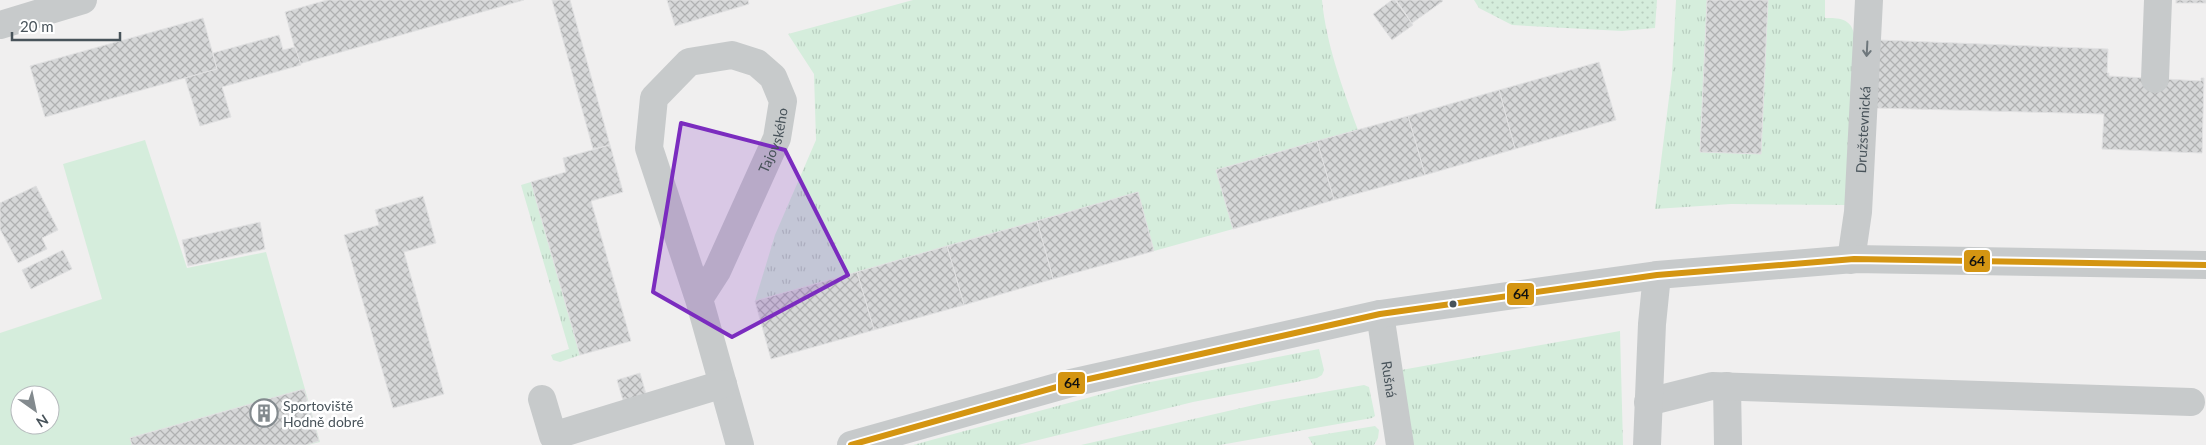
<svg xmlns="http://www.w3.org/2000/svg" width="2206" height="445" viewBox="0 0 2206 445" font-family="Lato,sans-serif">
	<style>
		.grass { fill: url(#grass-tufts) }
		.park { fill: url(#park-dots) }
		.pitch { fill: #d5eddc; fill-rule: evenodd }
		.building { fill: url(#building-cross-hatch); stroke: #e1e1e2 }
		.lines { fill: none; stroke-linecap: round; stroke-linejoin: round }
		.minor { stroke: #c7cacb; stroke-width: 28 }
		.bus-1-casing { stroke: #fff; stroke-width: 10 }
		.bus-1 { stroke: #d49512; stroke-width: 6 }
		.oneway { stroke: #6e777c }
		.marked { fill: #7b2cbf; fill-opacity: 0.2; stroke: #7b2cbf; stroke-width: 4; stroke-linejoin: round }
		.bus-dot { fill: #48535a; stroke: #fff; stroke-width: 2 }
		.labels { text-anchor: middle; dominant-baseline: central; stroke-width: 5; stroke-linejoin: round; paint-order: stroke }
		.street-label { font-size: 14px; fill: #48535a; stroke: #fff }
		.poi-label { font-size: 14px; fill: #48535a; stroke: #fff; text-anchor: start }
		.line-badge { stroke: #fff; stroke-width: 2 }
		.pale-badge-label { font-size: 14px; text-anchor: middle; font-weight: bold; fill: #111 }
	</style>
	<defs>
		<pattern id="grass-tufts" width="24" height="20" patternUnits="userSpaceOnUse" patternTransform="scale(1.25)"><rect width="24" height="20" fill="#d5eddc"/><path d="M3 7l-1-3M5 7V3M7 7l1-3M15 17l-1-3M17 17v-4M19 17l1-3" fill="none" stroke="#b8cdbf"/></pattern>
		<pattern id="park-dots" width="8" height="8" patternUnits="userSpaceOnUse" patternTransform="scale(1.25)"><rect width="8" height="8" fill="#d5eddc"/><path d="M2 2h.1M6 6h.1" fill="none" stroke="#b8cdbf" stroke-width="1.8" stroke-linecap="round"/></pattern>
		<pattern id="building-cross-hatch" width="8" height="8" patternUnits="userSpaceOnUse" patternTransform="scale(1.25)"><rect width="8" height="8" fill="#d6d7d8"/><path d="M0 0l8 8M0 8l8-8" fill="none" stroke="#b0b1b2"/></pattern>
	</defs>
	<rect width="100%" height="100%" fill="#f0efef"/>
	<!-- grass -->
	<g class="grass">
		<path d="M913 0H1322C1326 44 1343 89 1358 130L1217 170 1233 229 1154 251 1137 193 755 301 775 235 816 140 814 74 788 34Z"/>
		<path d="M1676 0H1825V18C1838 18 1851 18 1854 34L1847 205 1731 204 1655 209 1672 74Z"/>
		<polygon points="531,182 580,355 560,362 553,360 551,355 569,349 521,185"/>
		<polygon points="1620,331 1623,445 1400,445 1390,372"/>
		<polygon points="1319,349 1324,370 1322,375 1317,378 1193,402 1018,445 913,445 1135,385"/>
		<polygon points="1364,385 1369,387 1375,416 1372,418 1220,445 1081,445 1267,402"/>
		<polygon points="1375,426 1379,430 1378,438 1374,445 1313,445 1308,437"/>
	</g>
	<!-- park -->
	<polygon class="park" points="1474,0 1657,0 1655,28 1622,31 1512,25 1479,8"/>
	<!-- pitch -->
	<path class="pitch" d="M145 140 187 268 266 252 320 442 308 445H0V333L102 299 63 164ZM20 395H50V425H20Z"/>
	<!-- building -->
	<g class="building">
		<polygon points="327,0 524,0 299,64 285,12"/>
		<polygon points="552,0 570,0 610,145 593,149"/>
		<polygon points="667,0 748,0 749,4 675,26"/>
		<polygon points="1392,0 1395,0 1413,25 1392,40 1373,14"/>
		<polygon points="1396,0 1442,0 1443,1 1412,23"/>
		<polygon points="1707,0 1768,0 1761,154 1700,152"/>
		<rect x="2176" y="0" width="30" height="3"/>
		<polygon points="203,18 217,69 45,117 30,66"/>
		<polygon points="279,35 283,50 295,47 301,65 222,87 231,117 200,126 185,78 217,69 213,53"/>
		<polygon points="1879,40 2108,49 2107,73 2109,73 2109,76 2201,81 2201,78 2204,78 2202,153 2102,149 2104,114 1876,108"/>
		<polygon points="1599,62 1616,120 1515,149 1499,90"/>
		<polygon points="1499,90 1515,149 1425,175 1408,116"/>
		<polygon points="1408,116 1425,175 1334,200 1317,141"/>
		<polygon points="1317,141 1334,200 1233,229 1216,170"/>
		<polygon points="610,145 623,192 591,201 631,341 580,355 531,182 566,172 563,158"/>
		<polygon points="36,186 58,230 42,238 47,249 18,263 0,229 0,203"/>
		<polygon points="1138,192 1154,251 1053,279 1037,221"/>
		<polygon points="423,196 436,243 404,252 444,394 393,408 344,235 379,225 375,210"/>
		<polygon points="1037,221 1053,279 964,305 947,246"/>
		<polygon points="260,222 265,249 188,266 182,240"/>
		<polygon points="947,246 964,305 874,330 857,272"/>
		<polygon points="63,250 72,269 31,289 22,270"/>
		<polygon points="857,272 874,330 771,359 755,301"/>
		<polygon points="640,373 648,401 625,407 617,380"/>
		<polygon points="304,389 319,441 306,445 132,445 130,438"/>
	</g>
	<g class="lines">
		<!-- minor -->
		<g class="minor">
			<polyline points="0,25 83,0"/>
			<polyline points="2155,79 2158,0"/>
			<path id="s1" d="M1851 260 1858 212 1869 0"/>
			<path id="s2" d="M699 299 717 271 777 138 783 101 773 77 757 63 732 55 689 62 654 98 649 148 699 299 740 445"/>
			<path id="s3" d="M1380 314 1400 445"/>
			<polyline points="1727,386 1728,445"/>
			<polyline points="542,399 553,436 723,384"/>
			<polyline points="1648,402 1712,386 2191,402"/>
			<polyline points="851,445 1071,383 1380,314 1657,275 1854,259 2206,265"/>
			<polyline points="1647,445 1652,324 1657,275"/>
		</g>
		<!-- bus-1 casing -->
		<g class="bus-1-casing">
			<polyline id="bus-1" points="851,445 1071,383 1380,314 1657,275 1854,259 2206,265"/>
		</g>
		<!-- bus-1 -->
		<use href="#bus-1" class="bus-1"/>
	</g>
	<!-- one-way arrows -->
	<defs><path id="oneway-shaft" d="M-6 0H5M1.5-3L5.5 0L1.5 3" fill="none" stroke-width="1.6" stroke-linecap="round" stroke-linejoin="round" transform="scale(1.25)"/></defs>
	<use class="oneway" href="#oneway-shaft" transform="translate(1867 49) rotate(93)"/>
	<!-- marked area -->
	<path class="marked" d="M681 123 785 150 848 275 732 337 653 292Z"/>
	<!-- icons -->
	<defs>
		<g id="building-ring" transform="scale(1.4375)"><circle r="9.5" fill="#fff" stroke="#838a8e" stroke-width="1.5"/><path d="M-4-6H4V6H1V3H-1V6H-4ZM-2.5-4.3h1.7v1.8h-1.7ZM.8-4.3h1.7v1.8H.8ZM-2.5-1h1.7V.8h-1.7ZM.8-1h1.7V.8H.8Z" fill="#838a8e"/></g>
	</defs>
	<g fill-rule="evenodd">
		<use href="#building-ring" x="264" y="413"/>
	</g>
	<!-- markers -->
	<circle class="bus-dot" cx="1453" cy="304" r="4.5"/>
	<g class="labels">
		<!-- street labels -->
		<g class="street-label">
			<text stroke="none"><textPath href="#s1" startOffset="131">Družstevnická</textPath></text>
			<text stroke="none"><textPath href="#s2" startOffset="176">Tajovského</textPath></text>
			<text stroke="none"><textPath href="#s3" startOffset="66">Rušná</textPath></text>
		</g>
		<!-- poi labels -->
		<g class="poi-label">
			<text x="283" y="405">Sportoviště<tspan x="283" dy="16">Hodně dobré</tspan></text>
		</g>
	</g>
	<g class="line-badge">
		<rect x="1963" y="249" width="28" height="24" rx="5" fill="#d49512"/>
		<rect x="1506" y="282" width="29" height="24" rx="5" fill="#d49512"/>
		<rect x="1057" y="371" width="29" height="24" rx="5" fill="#d49512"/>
	</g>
	<g class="pale-badge-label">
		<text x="1977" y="266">64</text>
		<text x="1521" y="299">64</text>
		<text x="1072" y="388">64</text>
	</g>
	<!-- north arrow -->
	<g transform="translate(35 410) rotate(147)"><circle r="24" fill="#ffffff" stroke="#b6babd"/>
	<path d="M0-4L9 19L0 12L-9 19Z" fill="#838a8e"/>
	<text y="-8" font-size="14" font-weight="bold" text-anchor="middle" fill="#48535a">N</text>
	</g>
	<!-- scale -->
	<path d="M12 32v8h108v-8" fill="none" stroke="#48535a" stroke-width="2.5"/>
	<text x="20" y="32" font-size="15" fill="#48535a" stroke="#ffffff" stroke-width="4" paint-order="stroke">20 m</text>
</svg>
